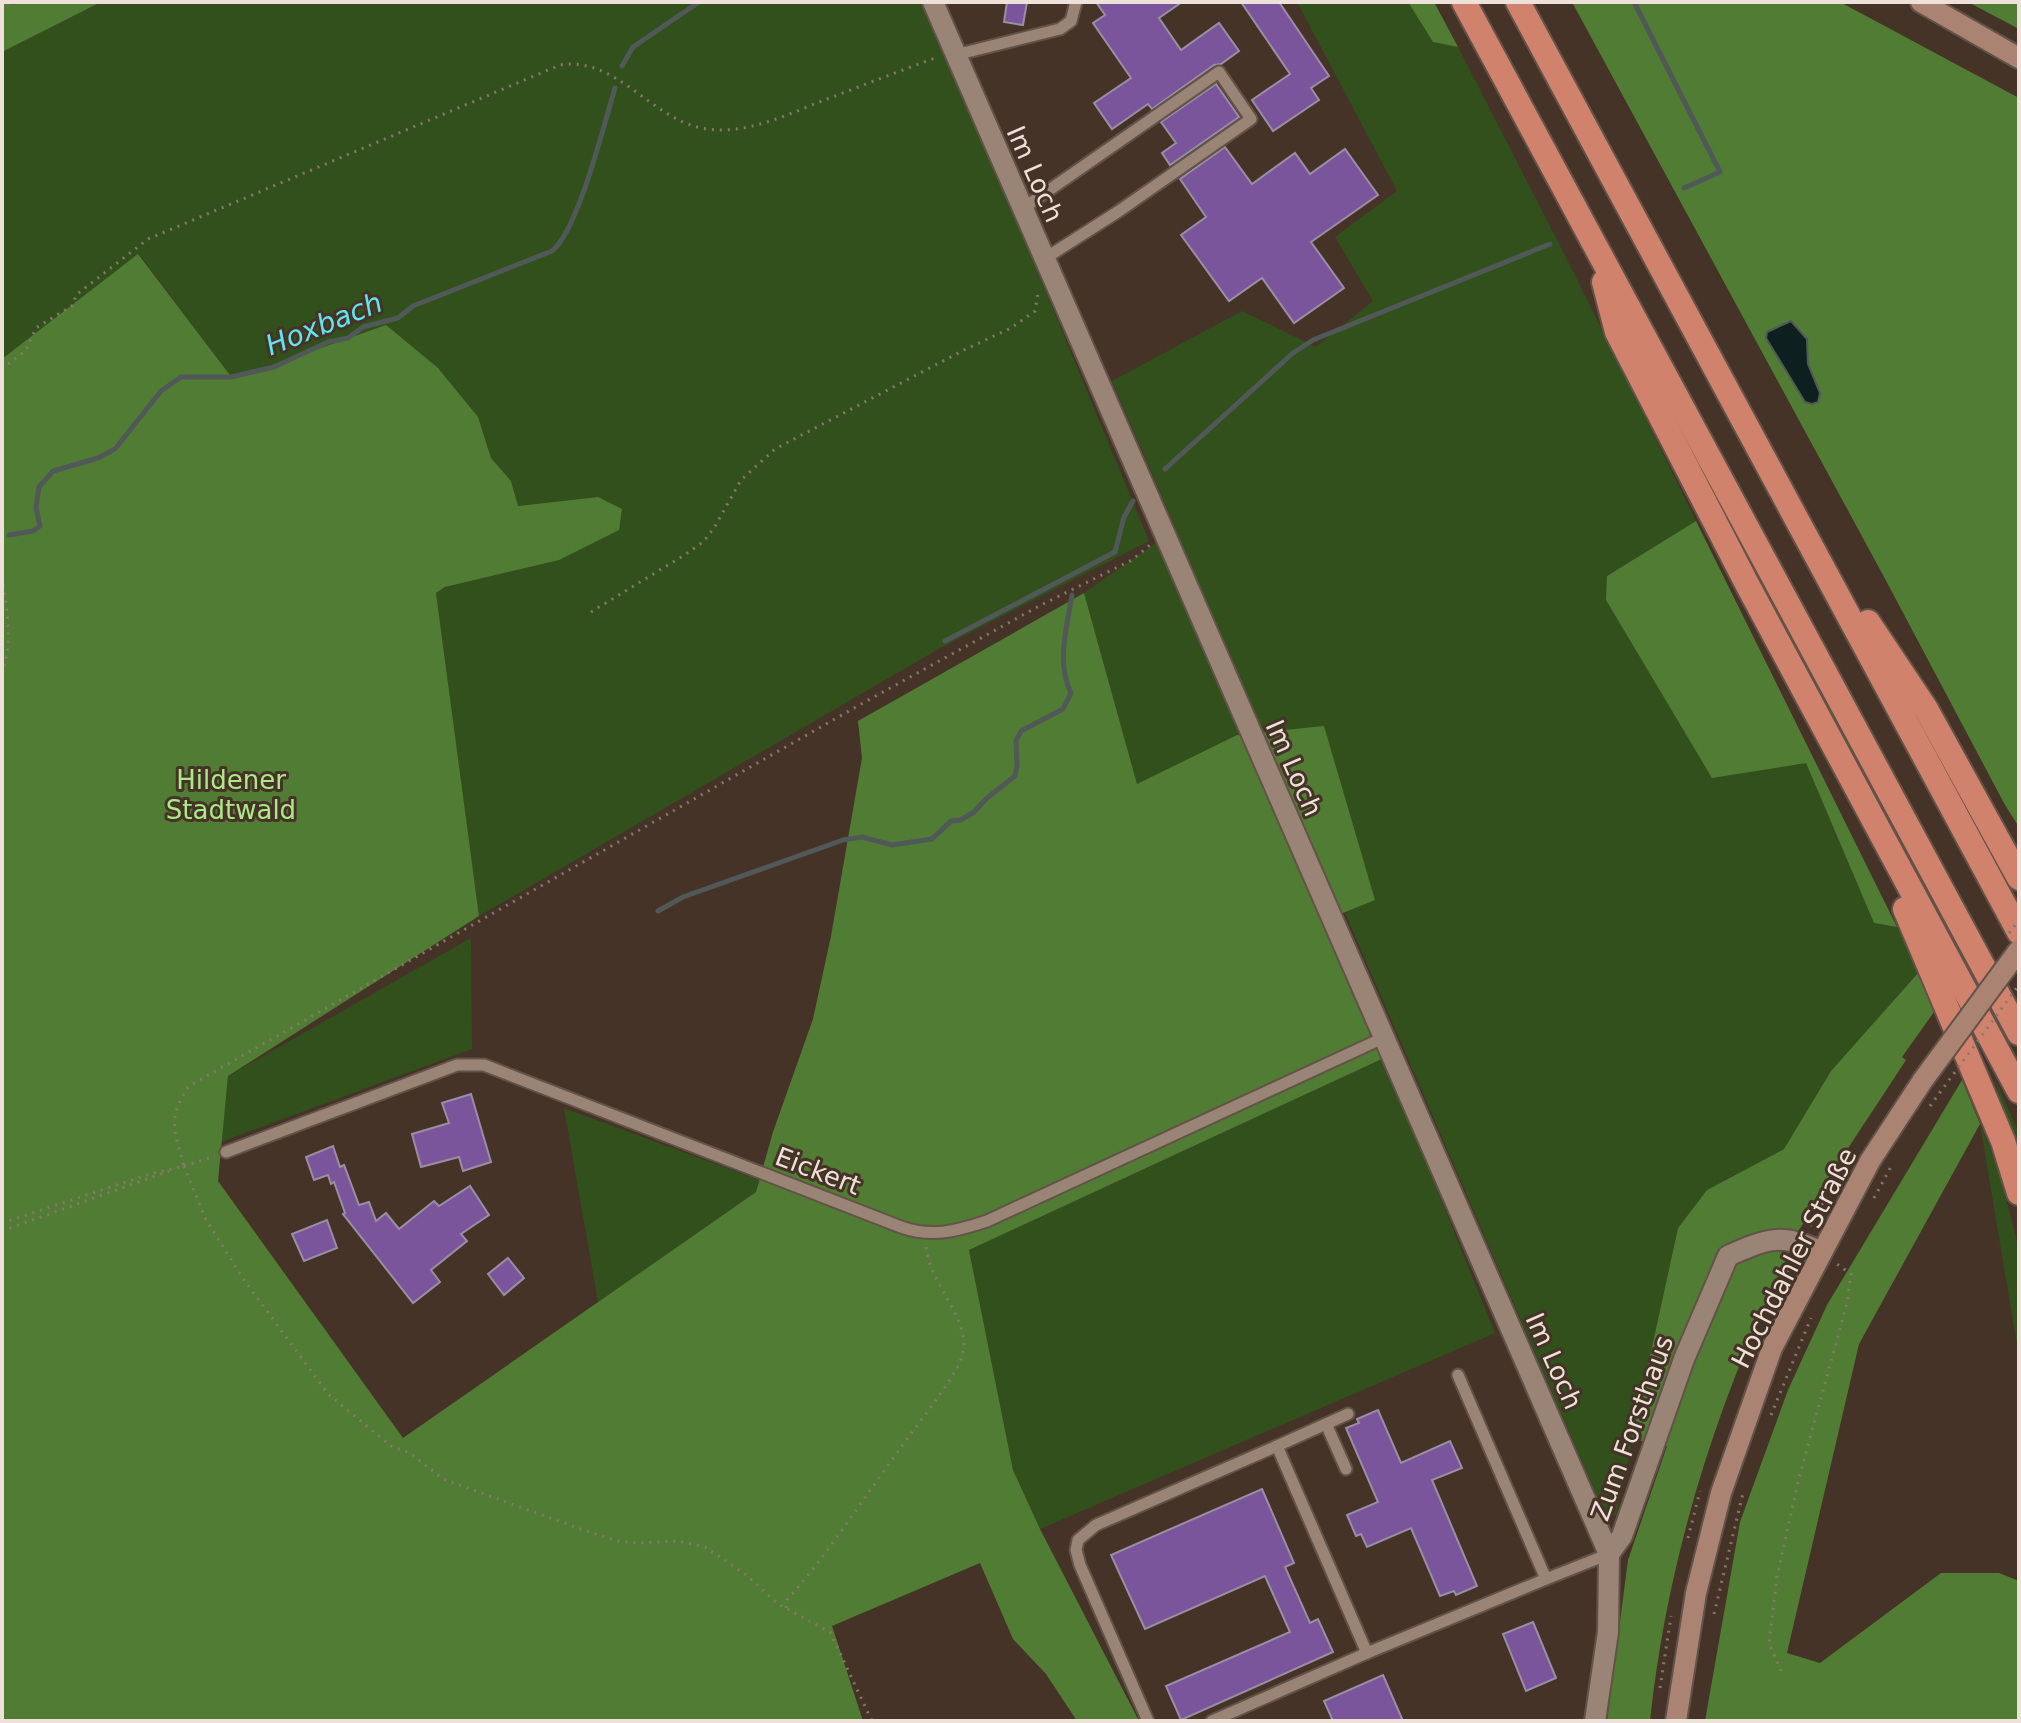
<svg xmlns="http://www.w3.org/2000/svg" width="2021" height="1723" viewBox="0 0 2021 1723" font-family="'DejaVu Sans',sans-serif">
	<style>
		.green { fill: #31501c }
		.forest { fill: #507d33 }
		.water { fill: #0e1f20; stroke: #515958; stroke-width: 2 }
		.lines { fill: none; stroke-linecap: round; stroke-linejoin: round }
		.stream { stroke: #515958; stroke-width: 5 }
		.building { fill: #7a559b; stroke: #998ea4; stroke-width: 2 }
		.lane-casing { stroke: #625248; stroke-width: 15 }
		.street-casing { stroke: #625248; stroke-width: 24 }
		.secondary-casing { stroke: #625248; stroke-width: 24 }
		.highway-casing { stroke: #625248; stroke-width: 28 }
		.path { stroke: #88776d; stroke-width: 3; stroke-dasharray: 2 6; stroke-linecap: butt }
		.lane { stroke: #9a8475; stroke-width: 11 }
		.street { stroke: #9a8475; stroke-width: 20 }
		.secondary { stroke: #aa8372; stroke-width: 20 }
		.highway { stroke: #d1826c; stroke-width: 24 }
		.secondary-bridge-casing { stroke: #625248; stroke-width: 24; stroke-linecap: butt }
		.path-bridge { stroke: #88776d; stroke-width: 3; stroke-dasharray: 2 6; stroke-linecap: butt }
		.secondary-bridge { stroke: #aa8372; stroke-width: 20 }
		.labels { text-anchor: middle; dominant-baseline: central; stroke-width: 6; stroke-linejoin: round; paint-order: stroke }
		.street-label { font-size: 26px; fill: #ede1d9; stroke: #463327 }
		.park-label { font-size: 26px; fill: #abe986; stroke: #463327 }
		.water-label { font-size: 28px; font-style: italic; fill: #60e5ed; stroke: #463327 }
	</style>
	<rect width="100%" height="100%" fill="#463327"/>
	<!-- green -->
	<g class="green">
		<polygon points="101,2 926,2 1149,541 942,647 479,916 436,593 598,497 517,506 511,481 491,458 478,417 386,326 233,379 139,254 2,359 2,52"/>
		<polygon points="1297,2 1408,2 1433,42 1458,47 1576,277 1696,521 1607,576 1806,763 1874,923 1897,927 1919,972 1831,1071 1784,1149 1707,1190 1678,1228 1616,1515 1606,1517 1345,913 1375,899 1237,735 1137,784 1084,593 1176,529 1112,381 1242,311 1316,347 1373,301 1335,237 1397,191"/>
		<polygon points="471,938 472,1049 221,1142 228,1076"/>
		<polygon points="1384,1058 1495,1333 1040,1529 1013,1470 969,1250"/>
		<polygon points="1993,1075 2019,1133 2019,1160"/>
		<polygon points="564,1108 759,1180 756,1192 598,1302"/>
		<polygon points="1980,1124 1999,1171 2019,1249 2019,1357"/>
	</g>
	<!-- forest -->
	<g class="forest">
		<polygon points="2,2 101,2 2,52"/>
		<polygon points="1408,2 1434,2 1458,47 1433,42"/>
		<polygon points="1572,2 1840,2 2019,98 2019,827 2005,805 1883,575"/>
		<polygon points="1968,2 2019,2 2019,29"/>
		<polygon points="138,254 233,379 386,325 438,368 478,417 491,458 511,481 518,506 598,497 622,509 619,530 559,560 445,587 436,593 479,916 228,1076 218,1181 403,1438 756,1192 773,1132 813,1019 831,936 862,758 858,721 1084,593 1137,784 1237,735 1324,726 1375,900 1326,920 1384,1058 969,1250 1013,1470 1040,1529 1139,1721 1077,1721 1046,1674 1013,1639 980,1563 832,1626 863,1721 2,1721 2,359"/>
		<polygon points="1696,521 1897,927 1874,923 1806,763 1712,778 1606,600 1607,576"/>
		<path d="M1919 972 1934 1012 1902 1057 1906 1060C1873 1111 1838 1161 1808 1214 1795 1237 1786 1262 1774 1285 1710 1423 1666 1570 1650 1721H1607L1628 1560 1667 1446 1632 1439 1678 1228 1707 1190 1784 1149 1831 1071Z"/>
		<polygon points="1962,1080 1980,1124 1859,1344 1787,1653 1820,1663 1941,1573 1999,1573 2019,1581 2019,1721 1705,1721 1740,1522 1788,1390 1827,1305"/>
	</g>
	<!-- water -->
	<polygon class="water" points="1791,321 1807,339 1808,364 1820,393 1818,402 1812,404 1805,402 1766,338 1767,332"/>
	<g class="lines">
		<!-- stream -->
		<g class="stream">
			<polyline points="12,2 15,2"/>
			<polyline points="1634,2 1720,172 1684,188"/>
			<polyline points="622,66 633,47 699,2"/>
			<polyline points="1165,469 1293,353 1313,340 1550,244"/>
			<path d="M9 535 33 531 40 526 36 507 39 487 53 471 98 458 115 449 161 391 181 377H231L274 367 328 342 348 338 363 327 398 318 413 306 552 251C578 231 604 124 615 88"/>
			<polyline points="945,641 1115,552 1124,517 1133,501"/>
			<path d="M658 911 683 897 843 840 862 837 892 845 932 839 951 821 961 820 974 812 987 798 1015 776 1017 766 1016 741 1021 731 1063 709 1071 693C1056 662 1067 628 1072 595"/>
		</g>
	</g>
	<!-- building -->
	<g class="building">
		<polygon points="1007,2 1027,2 1023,25 1004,22"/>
		<polygon points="1096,2 1182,2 1159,18 1181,50 1219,23 1239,51 1221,64 1214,65 1152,109 1148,104 1112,129 1094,103 1131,78 1093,23 1105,15"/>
		<polygon points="1241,2 1279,2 1329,76 1311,88 1319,100 1273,131 1252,100 1290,74"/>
		<polygon points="1216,84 1239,117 1170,165 1162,153 1176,143 1161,122"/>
		<polygon points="1225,147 1252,184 1295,153 1310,174 1345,149 1378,195 1311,242 1344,288 1294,323 1262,278 1229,301 1181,235 1206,217 1180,179"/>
		<polygon points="471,1094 491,1162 463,1171 459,1157 421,1167 412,1134 449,1123 442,1103"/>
		<polygon points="333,1146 340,1167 344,1165 359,1205 369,1202 376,1221 386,1213 399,1229 434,1201 439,1206 470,1186 489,1215 461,1234 467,1241 431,1270 440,1282 413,1303 343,1214 345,1213 334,1182 331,1184 328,1175 314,1180 306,1157"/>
		<polygon points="327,1220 337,1248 304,1261 292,1234"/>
		<polygon points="508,1258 524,1278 504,1295 488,1274"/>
		<polygon points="1378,1410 1401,1463 1450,1441 1462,1468 1432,1480 1477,1586 1456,1595 1454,1591 1440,1596 1411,1528 1367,1547 1361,1534 1356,1536 1347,1515 1378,1502 1346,1428 1359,1423 1357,1419"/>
		<polygon points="1262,1489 1294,1563 1285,1567 1310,1623 1318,1619 1333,1652 1181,1720 1166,1686 1290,1632 1265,1576 1145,1629 1111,1555"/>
		<polygon points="1533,1622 1556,1678 1526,1691 1503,1634"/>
		<polygon points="1383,1675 1403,1721 1333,1721 1324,1701"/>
	</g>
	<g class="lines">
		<!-- lane casing -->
		<g class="lane-casing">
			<g id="lane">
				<polyline points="955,55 1060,29 1071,21 1076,2"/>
				<polyline points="1022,209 1219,72 1251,119 1119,211 1044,259"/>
				<path d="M226 1152 457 1065H484L901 1227C932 1238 957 1231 987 1221L1383 1038"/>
				<polyline points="1458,1375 1546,1579 1609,1554"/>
				<polyline points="1348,1414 1277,1446 1367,1653 1546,1579"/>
				<polyline points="1326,1424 1346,1469"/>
				<polyline points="1148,1721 1080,1565 1076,1550 1078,1540 1096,1525 1277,1446"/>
				<polyline points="1212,1721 1367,1653"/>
			</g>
		</g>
		<!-- street casing -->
		<g class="street-casing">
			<g id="street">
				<polyline points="933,2 1609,1554"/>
				<path d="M1595 1721 1608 1632 1609 1554 1622 1536 1684 1359 1728 1256C1766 1239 1782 1232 1821 1252"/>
			</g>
		</g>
		<!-- secondary casing -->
		<g class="secondary-casing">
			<g id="secondary">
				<polyline points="1921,2 2019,58"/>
				<polyline points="1676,1721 1696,1593 1721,1493 1772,1348 1870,1161 1923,1080"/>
			</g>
		</g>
		<!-- highway casing -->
		<g class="highway-casing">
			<g id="highway">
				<polyline points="1464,2 2019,1033"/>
				<polyline points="1518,2 2019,932"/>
				<polyline points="1604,282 1617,332 1747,584 2019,1091"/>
				<polyline points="1868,622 1926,709 2019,878"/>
				<polyline points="1905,909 2003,1141 2019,1193"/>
			</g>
		</g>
		<!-- path -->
		<g class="path">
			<path d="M2 369 26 350 36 328 73 305 76 295 148 239 560 65C615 56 650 117 701 128 746 137 789 113 830 98 866 84 902 70 938 57"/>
			<path d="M2 577C7 608 13 642 2 673"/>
			<polyline points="591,612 686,554 704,541 714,528 741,480 775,449 964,350 1011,328 1035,311 1038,293"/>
			<polyline points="184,1166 205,1218 244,1280 328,1394 391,1446 410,1453 443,1479 586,1531 618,1541 638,1543 678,1541 705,1547 745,1574 778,1604 830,1632 872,1721"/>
			<polyline points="184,1166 215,1156"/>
			<polyline points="1874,1198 1893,1163"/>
			<path d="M2 1223 150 1174 184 1166C174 1130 167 1119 189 1086L863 703 1041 605 1132 560 1150 545"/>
			<polyline points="1810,1226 1849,1156"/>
			<polyline points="2,1231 169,1171"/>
			<polyline points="1777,1294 1792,1261"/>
			<polyline points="1771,1415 1811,1318"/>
			<polyline points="1688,1538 1700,1491"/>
			<path d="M786 1608 787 1600C827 1555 859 1505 894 1457 915 1427 940 1398 958 1366 962 1358 964 1351 964 1343 963 1312 929 1281 926 1246"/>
			<polyline points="1714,1614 1743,1493"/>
			<polyline points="1781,1671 1769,1643 1777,1576 1799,1478 1847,1303 1851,1274 1837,1264"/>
			<polyline points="1660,1688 1671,1616"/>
		</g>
		<!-- lane -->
		<use href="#lane" class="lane"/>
		<!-- street -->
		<use href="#street" class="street"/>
		<!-- secondary -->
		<use href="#secondary" class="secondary"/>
		<!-- highway -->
		<use href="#highway" class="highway"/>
		<!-- secondary-bridge casing -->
		<g class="secondary-bridge-casing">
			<polyline id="secondary-bridge" points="1923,1080 2019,950"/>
		</g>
		<!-- path-bridge -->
		<g class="path-bridge">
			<polyline points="2009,933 2019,920"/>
			<polyline points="1930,1106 2019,985"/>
		</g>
		<!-- secondary-bridge -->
		<use href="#secondary-bridge" class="secondary-bridge"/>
	</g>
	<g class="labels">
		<!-- street labels -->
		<g class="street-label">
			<text transform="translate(1035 174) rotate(66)">Im Loch</text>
			<text transform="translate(1294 768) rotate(66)">Im Loch</text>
			<text transform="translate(818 1171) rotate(21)">Eickert</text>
			<text transform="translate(1794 1258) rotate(-63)">Hochdahler Straße</text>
			<text transform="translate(1554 1361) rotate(66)">Im Loch</text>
			<text transform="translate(1632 1428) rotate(-70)">Zum Forsthaus</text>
		</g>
		<!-- park labels -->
		<g class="park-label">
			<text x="231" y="780">Hildener<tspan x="231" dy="30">Stadtwald</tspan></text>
		</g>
		<!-- water labels -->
		<g class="water-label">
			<text transform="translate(324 324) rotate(-22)">Hoxbach</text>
		</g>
	</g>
	<!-- border -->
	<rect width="2021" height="1723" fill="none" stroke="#ede1d9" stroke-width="8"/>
</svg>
